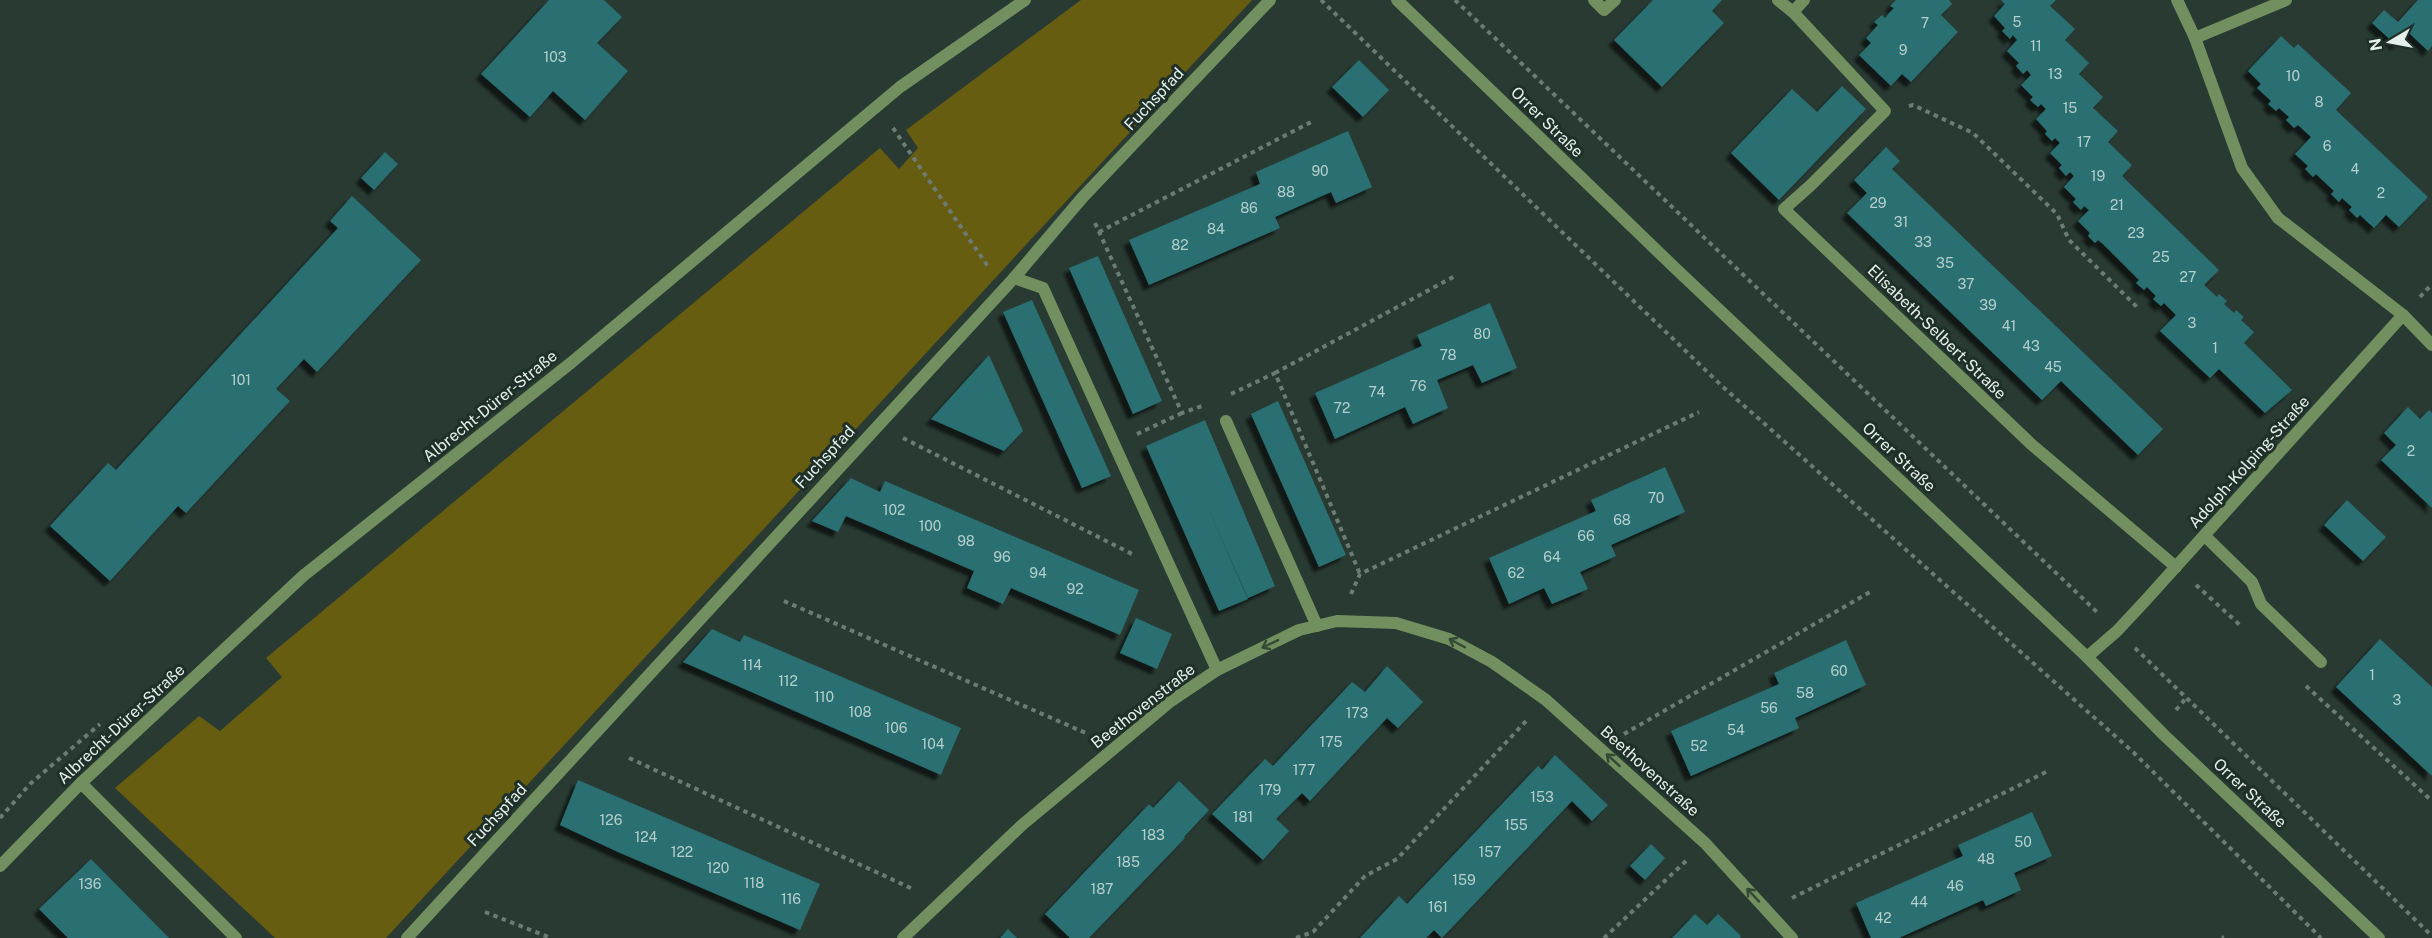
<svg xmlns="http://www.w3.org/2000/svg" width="2432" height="938" viewBox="0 0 2432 938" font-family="'Public Sans',sans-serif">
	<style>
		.forest { fill: #675d11 }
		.building { fill: #296f72; filter: url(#shadow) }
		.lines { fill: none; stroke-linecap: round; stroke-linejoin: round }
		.path { stroke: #6c7b75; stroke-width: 4; stroke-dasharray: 4.5 4.5; stroke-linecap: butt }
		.service { stroke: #72905f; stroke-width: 12 }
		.minor { stroke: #72905f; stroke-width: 12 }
		.tertiary { stroke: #72905f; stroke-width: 12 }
		.oneway { stroke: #344836 }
		.labels { text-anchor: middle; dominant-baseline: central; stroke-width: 6; stroke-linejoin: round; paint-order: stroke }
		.number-label { font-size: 14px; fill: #b6cfcd }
		.street-label { font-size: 16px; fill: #e5efeb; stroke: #1f3029 }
	</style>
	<defs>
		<filter id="shadow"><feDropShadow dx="-5.5" dy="5.5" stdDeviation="1.5" flood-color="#0009"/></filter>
	</defs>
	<rect width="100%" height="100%" fill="#293a33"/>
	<!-- forest -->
	<polygon class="forest" points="1081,0 1252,0 386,938 275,938 115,788 199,716 220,731 282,677 266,658 880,148 899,169 918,148 906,130"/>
	<!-- building -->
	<g class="building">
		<polygon points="549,0 604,0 622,17 597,43 628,71 585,120 553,91 530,117 481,74"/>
		<polygon points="1653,0 1722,0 1712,11 1724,23 1662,87 1614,40"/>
		<polygon points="1896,0 1949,0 1952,4 1941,15 1958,32 1911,82 1902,74 1891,86 1859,55 1871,43 1866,38 1878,25 1874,22 1882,15 1885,18 1889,13 1894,8 1890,6"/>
		<polygon points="2001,0 2056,0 2050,6 2075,29 2065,40 2089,63 2079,74 2103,97 2093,108 2118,131 2108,142 2132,165 2122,176 2219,270 2204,285 2217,297 2219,294 2227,301 2224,304 2234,313 2236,310 2244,317 2241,320 2254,332 2244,343 2292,390 2265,413 2219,369 2210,378 2160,331 2176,315 2164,303 2161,306 2153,299 2156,296 2147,287 2144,290 2136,283 2139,280 2103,244 2098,240 2095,243 2088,236 2090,233 2078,221 2089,210 2084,206 2081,210 2073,202 2076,199 2064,187 2074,176 2070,172 2066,176 2059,168 2062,165 2050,153 2060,143 2055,138 2052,141 2045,134 2047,131 2036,119 2046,109 2041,104 2038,107 2030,100 2033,97 2021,85 2031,75 2027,70 2023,74 2016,66 2019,63 2007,51 2017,40 2013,35 2010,39 2002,31 2005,28 1994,16 2005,4"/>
		<polygon points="2418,0 2432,0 2432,46 2428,51 2408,32 2396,45 2372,23 2384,10 2398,22"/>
		<polygon points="2281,36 2294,48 2298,44 2351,93 2336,110 2428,197 2399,227 2386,215 2374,228 2360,215 2357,218 2349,210 2352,207 2342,198 2339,202 2331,194 2334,191 2316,174 2313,177 2305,169 2308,166 2295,154 2311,137 2298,125 2294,128 2286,120 2289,117 2279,108 2276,111 2268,104 2271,101 2257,88 2261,84 2248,71"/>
		<polygon points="1359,60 1389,90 1363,117 1332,87"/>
		<polygon points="1842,86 1866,109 1779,200 1731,153 1792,89 1817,112"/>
		<polygon points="1348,131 1372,187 1336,203 1331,192 1275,217 1280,228 1149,285 1129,240 1260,184 1256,172"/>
		<polygon points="1886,147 1900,161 1892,169 2163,429 2138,455 2061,381 2042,400 1847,213 1867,193 1854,180"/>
		<polygon points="385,152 398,164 374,190 361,178"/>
		<polygon points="352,196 421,260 317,372 304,359 276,389 290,401 186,513 178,506 110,581 50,526 108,463 116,470 338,228 330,221"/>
		<polygon points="1098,256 1162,401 1133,414 1069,268"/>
		<polygon points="1032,300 1111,476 1082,488 1003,312"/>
		<polygon points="1490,303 1517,368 1482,383 1473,365 1437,380 1448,408 1413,424 1405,407 1335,439 1315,393 1422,346 1417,335"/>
		<polygon points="989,355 1023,431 1004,451 931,419"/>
		<polygon points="1278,401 1346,555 1319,567 1251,414"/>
		<polygon points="2408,407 2420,419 2429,410 2432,413 2432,508 2381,460 2396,445 2384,433"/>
		<polygon points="1205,420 1275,586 1248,598 1203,497 1248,599 1219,611 1146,446"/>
		<polygon points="1665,467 1685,512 1611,545 1616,556 1580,572 1588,589 1552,604 1544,588 1509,604 1489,558 1596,511 1591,500"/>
		<polygon points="851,478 880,492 885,481 1139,590 1120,635 1011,588 1003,604 967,588 974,571 846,516 838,532 812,521"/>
		<polygon points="2347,500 2386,537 2363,561 2324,525"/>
		<polygon points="1136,618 1172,634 1157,669 1120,653"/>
		<polygon points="712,629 740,642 744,635 961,728 941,775 683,662"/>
		<polygon points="2380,639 2432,687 2432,776 2336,687"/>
		<polygon points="1846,640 1866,685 1795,718 1799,728 1691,776 1671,731 1779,684 1774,673"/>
		<polygon points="1387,666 1423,702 1398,728 1387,718 1310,801 1302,793 1276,819 1289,831 1263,860 1212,814 1265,759 1273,766 1352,682 1365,692"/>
		<polygon points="1555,755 1608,805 1592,821 1572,801 1442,938 1434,930 1426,938 1360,938 1399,896 1407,904 1538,766 1542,770"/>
		<polygon points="578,780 820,884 800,930 618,852 560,825"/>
		<polygon points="1179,781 1209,810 1184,837 1185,838 1089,938 1070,938 1045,914 1149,804 1153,808"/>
		<polygon points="2032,812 2052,856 2014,873 2021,890 1986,906 1983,900 1899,938 1871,938 1856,903 1963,856 1958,845"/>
		<polygon points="1651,844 1665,858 1645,880 1630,866"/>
		<polygon points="91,859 169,938 68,938 39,909"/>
		<polygon points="1695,914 1707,925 1718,914 1741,936 1740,938 1672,938"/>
		<polygon points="1008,929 1017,938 1000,938"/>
	</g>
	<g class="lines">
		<!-- path -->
		<g class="path">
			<polyline points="1321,0 1722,386 2133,752 2321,938"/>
			<polyline points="1455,0 2097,612"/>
			<polyline points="1909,106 1913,105 1973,133 2057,214 2069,240 2137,307"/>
			<polyline points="893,128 989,268"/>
			<polyline points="1095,223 1182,413 1205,405"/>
			<polyline points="1099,232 1313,121"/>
			<polyline points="2420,297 2432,284"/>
			<polyline points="1275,373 1455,276"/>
			<polyline points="1231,394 1275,373 1360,574"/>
			<polyline points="1137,434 1182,413"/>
			<polyline points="903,438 1134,555"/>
			<polyline points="2196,585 2241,626"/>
			<polyline points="1351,594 1360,574 1699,412"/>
			<polyline points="784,601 1088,734"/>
			<polyline points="2135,648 2432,936"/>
			<polyline points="2306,686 2432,801"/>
			<polyline points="2176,710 2187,697"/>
			<polyline points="1624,734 1870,592"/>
			<polyline points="629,758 915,890"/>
			<polyline points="0,818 30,784 100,724"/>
			<polyline points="1792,898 2048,771"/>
			<polyline points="485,912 551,938"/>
			<polyline points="1296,938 1313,932 1365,876 1397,859 1527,720"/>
			<polyline points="1604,938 1686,861"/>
			<polyline points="2222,938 2224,937"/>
		</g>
		<!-- service -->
		<g class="service">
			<polyline points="1594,0 1604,10 1615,0"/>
			<polyline points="1778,0 1793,12 1885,111 1811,185 1784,209 2031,444 2176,567"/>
			<polyline points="1014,278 1043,288 1217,670"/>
			<polyline points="1226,421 1317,626"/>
			<polyline points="2205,536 2252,582 2261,604 2321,662"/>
		</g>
		<!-- minor -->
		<g class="minor">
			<polyline points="2177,0 2195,38 2242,168 2278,218 2403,315 2432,345"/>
			<polyline points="1793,12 1804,0"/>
			<polyline points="2195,38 2286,0"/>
			<polyline points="2087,657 2117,631 2145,601 2403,315"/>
			<polyline points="81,783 236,938"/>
			<polyline points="0,866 81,783 303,576 572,362 900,87 1025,0"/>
			<polyline points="407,938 1014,278 1082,198 1270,0"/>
			<polyline points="903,938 1022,825 1171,701 1217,670 1299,630 1337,621 1396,623 1449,639 1492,662 1546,700 1705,843 1792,938"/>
		</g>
		<!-- tertiary -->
		<polyline class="tertiary" points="1397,0 1675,268 2087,657 2164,735 2379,938"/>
	</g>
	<!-- one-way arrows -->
	<defs><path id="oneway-shaft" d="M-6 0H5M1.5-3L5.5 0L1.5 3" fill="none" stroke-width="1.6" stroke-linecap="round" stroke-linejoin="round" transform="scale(1.5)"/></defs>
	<g class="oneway">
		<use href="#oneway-shaft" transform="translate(1457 643) rotate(-152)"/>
		<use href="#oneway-shaft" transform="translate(1270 644) rotate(154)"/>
		<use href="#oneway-shaft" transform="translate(1613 760) rotate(-138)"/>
		<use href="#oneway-shaft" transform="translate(1753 895) rotate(-133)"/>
	</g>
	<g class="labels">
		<!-- number labels -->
		<g class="number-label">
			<text x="2017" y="22">5</text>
			<text x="1925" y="23">7</text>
			<text x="2036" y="46">11</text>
			<text x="1903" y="50">9</text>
			<text x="555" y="57">103</text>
			<text x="2055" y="74">13</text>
			<text x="2293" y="76">10</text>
			<text x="2319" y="102">8</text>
			<text x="2070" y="108">15</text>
			<text x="2084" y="142">17</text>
			<text x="2327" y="146">6</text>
			<text x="2355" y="169">4</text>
			<text x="1320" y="171">90</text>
			<text x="2098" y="176">19</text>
			<text x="1286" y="192">88</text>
			<text x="2381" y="193">2</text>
			<text x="1878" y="203">29</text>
			<text x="2117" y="205">21</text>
			<text x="1249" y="208">86</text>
			<text x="1901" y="222">31</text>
			<text x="1216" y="229">84</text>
			<text x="2136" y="233">23</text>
			<text x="1923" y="242">33</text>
			<text x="1180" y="245">82</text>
			<text x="2161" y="257">25</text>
			<text x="1945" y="263">35</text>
			<text x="2188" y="277">27</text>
			<text x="1966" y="284">37</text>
			<text x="1988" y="305">39</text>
			<text x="2192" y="323">3</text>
			<text x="2009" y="326">41</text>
			<text x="1482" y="334">80</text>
			<text x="2031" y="346">43</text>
			<text x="2215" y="348">1</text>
			<text x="1448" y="355">78</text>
			<text x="2053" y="367">45</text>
			<text x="241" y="380">101</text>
			<text x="1418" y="386">76</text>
			<text x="1377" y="392">74</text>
			<text x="1342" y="408">72</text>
			<text x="2411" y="451">2</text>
			<text x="1656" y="498">70</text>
			<text x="894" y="510">102</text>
			<text x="1622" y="520">68</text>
			<text x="930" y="526">100</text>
			<text x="1586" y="536">66</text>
			<text x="966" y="541">98</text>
			<text x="1002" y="557">96</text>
			<text x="1552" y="557">64</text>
			<text x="1038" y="573">94</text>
			<text x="1516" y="573">62</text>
			<text x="1075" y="589">92</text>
			<text x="752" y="665">114</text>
			<text x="1839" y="671">60</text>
			<text x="2372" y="675">1</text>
			<text x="788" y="681">112</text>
			<text x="1805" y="693">58</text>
			<text x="824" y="697">110</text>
			<text x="2397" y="700">3</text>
			<text x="1769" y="708">56</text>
			<text x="860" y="712">108</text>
			<text x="1357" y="713">173</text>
			<text x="896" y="728">106</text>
			<text x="1736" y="730">54</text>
			<text x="1331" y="742">175</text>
			<text x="933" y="744">104</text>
			<text x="1699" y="746">52</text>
			<text x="1304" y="770">177</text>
			<text x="1270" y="790">179</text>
			<text x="1542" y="797">153</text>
			<text x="1243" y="817">181</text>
			<text x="611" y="820">126</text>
			<text x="1516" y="825">155</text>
			<text x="1153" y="835">183</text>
			<text x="646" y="837">124</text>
			<text x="2023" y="842">50</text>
			<text x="682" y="852">122</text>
			<text x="1490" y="852">157</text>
			<text x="1986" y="859">48</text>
			<text x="1128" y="862">185</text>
			<text x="718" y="868">120</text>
			<text x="1464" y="880">159</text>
			<text x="754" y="883">118</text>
			<text x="90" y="884">136</text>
			<text x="1955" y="886">46</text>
			<text x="1102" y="889">187</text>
			<text x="791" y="899">116</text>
			<text x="1919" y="902">44</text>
			<text x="1438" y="907">161</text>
			<text x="1883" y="918">42</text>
		</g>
		<!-- street labels -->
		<g class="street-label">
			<text transform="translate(1154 99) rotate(-47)">Fuchspfad</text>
			<text transform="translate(1547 122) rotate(44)">Orrer Straße</text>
			<text transform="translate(1937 332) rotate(44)">Elisabeth-Selbert-Straße</text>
			<text transform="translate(490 406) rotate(-39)">Albrecht-Dürer-Straße</text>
			<text transform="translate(825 457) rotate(-47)">Fuchspfad</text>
			<text transform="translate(1899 457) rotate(43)">Orrer Straße</text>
			<text transform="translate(2249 462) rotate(-48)">Adolph-Kolping-Straße</text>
			<text transform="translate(1143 706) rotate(-38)">Beethovenstraße</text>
			<text transform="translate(121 724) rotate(-43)">Albrecht-Dürer-Straße</text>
			<text transform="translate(1650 771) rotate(42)">Beethovenstraße</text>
			<text transform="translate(2250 793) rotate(43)">Orrer Straße</text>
			<text transform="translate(497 815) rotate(-47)">Fuchspfad</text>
		</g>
	</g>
	<!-- north arrow -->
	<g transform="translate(2390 42) rotate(260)" stroke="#1f3029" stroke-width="4.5" paint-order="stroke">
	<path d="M0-4.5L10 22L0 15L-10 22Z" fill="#e5efeb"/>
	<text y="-9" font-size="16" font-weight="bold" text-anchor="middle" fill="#e5efeb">N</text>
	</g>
</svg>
